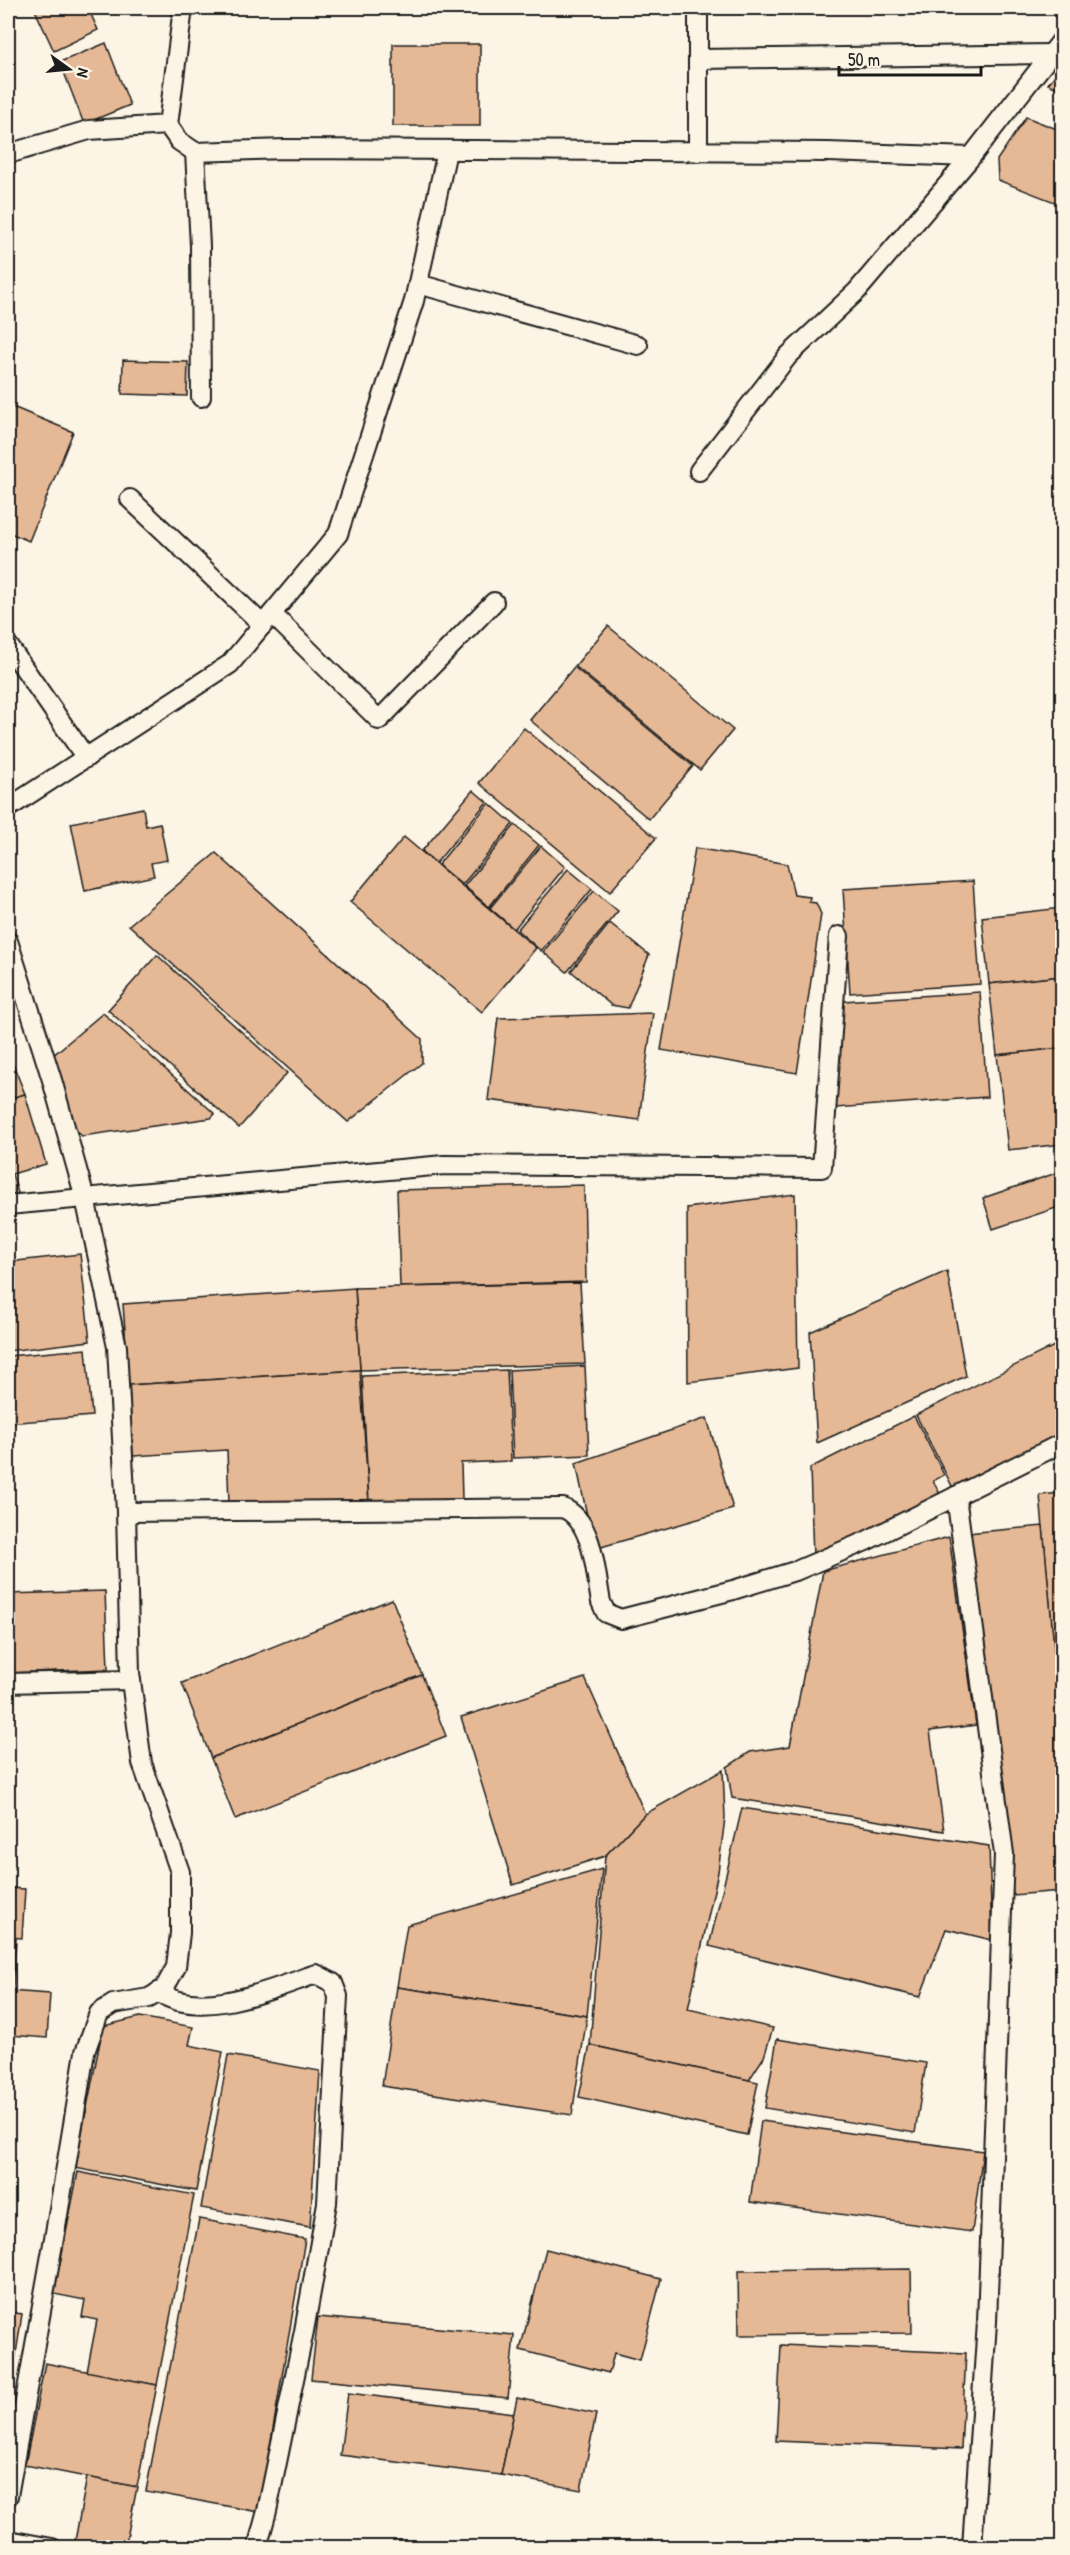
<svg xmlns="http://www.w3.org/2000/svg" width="1070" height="2555" viewBox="0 0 1070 2555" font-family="'Patrick Hand',sans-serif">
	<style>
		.building { fill: #e6b996; stroke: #1c1c1c; stroke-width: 1.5 }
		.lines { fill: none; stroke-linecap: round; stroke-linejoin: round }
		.street-casing { stroke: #1c1c1c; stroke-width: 22 }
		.street { stroke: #fcf5e5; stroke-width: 18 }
	</style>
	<rect width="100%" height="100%" fill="#fcf5e5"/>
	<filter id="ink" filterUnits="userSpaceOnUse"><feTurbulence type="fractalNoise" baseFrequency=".0167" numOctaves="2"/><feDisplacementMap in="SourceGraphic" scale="12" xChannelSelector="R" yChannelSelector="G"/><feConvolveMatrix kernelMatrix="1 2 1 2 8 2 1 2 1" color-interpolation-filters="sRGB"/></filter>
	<g filter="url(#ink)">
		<!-- building -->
		<g class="building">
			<polygon points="34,8 88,8 98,30 54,51"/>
			<polygon points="106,43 130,105 84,124 60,62"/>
			<rect x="393" y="44" width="87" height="82"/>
			<polygon points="1062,66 1062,90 1048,84"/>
			<polygon points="1026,117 1062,131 1062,205 998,180 997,160"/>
			<polygon points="123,360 188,362 187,396 122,394"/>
			<polygon points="8,405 73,432 29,541 8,532"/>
			<polygon points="608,626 733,730 700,770 575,666"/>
			<polygon points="574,667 693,766 649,819 530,720"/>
			<polygon points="524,728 656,838 610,892 479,783"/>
			<polygon points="473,790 487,802 436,863 422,851"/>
			<polygon points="489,803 513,824 462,885 438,865"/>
			<polygon points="143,808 146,826 160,823 167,860 151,863 154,876 85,891 71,823"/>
			<polygon points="515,825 539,845 489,907 464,886"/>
			<polygon points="404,837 536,948 482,1012 350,902"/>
			<polygon points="541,846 565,867 514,929 490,908"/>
			<polygon points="695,848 787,864 794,895 810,897 809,902 816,903 821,914 797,1073 661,1050"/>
			<polygon points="216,853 422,1039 422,1063 348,1122 129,925"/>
			<polygon points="568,869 592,889 541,951 517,930"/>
			<polygon points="973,881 980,984 850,993 843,889"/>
			<polygon points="594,891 618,911 567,972 543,952"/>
			<polygon points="1062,908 1062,976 989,984 982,917"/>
			<polygon points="610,923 649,955 628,1008 611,1005 571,971"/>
			<polygon points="157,955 287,1073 239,1128 108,1010"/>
			<polygon points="1062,976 1062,1048 997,1055 989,984"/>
			<polygon points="980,992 987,1097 835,1108 843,1001"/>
			<polygon points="103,1013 215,1114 211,1118 82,1136 73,1128 51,1057"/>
			<polygon points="653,1013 639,1120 488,1100 498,1018"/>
			<polygon points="1062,1048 1062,1144 1008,1150 997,1055"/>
			<polygon points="8,1052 25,1094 8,1099"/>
			<polygon points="25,1094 46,1164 12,1174 20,1199 8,1200 8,1099"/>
			<polygon points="1062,1171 1062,1206 993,1229 983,1198"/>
			<polygon points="584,1185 586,1282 400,1287 397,1190"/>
			<polygon points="795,1194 798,1368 688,1382 687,1208"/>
			<polygon points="80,1254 90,1341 8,1351 8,1262"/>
			<polygon points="947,1271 966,1376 817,1443 810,1332"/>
			<polygon points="580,1283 585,1364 360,1370 355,1288"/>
			<polygon points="355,1288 360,1370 129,1385 123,1304"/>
			<polygon points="1054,1346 1062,1364 1062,1433 953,1488 916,1415"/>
			<polygon points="86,1349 92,1416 8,1423 8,1356"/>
			<polygon points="585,1366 589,1455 513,1458 509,1370"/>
			<polygon points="360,1370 369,1502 229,1503 227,1450 133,1456 129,1385"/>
			<polygon points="507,1370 511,1461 461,1463 462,1499 369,1502 362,1376"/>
			<polygon points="914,1416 944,1475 933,1481 940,1494 813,1557 810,1468"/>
			<polygon points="707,1418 733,1509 594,1549 576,1463"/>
			<polygon points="1062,1493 1062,1736 1040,1495"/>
			<polygon points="1043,1526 1062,1736 1062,1891 1013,1895 967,1533"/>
			<polygon points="949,1537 976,1725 930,1731 944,1831 732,1798 727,1767 750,1752 790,1746 823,1571"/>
			<polygon points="105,1591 108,1669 8,1673 8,1594"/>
			<polygon points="392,1599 422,1675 211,1758 182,1683"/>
			<polygon points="422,1675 446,1736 235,1819 211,1758"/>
			<polygon points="585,1678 645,1814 605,1856 513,1885 461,1717"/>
			<polygon points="723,1770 725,1818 718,1872 688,2009 773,2028 764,2057 749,2080 590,2045 605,1856 645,1814"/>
			<polygon points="742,1808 989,1846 992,1940 946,1929 920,1997 709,1946"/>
			<polygon points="602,1869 587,2016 397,1987 407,1925"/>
			<polygon points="8,1888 25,1889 22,1938 8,1937"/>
			<polygon points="8,1937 16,1938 13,1987 8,1987"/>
			<polygon points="397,1987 587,2016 572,2115 382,2086"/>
			<polygon points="8,1991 50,1994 47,2038 10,2035 8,2071"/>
			<polygon points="140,2017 193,2027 189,2045 223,2052 196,2191 75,2168 103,2026"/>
			<polygon points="777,2039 926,2063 915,2133 765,2108"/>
			<polygon points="590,2045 758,2082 747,2135 579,2097"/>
			<polygon points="228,2055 320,2071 310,2227 201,2208"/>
			<polygon points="761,2121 983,2151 972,2232 750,2202"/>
			<polygon points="78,2172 194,2195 157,2385 87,2372 97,2320 82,2317 85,2300 54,2294"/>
			<polygon points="199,2219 305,2239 259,2512 146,2491"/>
			<polygon points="546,2249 661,2279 640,2360 614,2353 609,2373 520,2350"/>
			<polygon points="911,2269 912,2333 739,2335 738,2271"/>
			<polygon points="8,2312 22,2314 15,2361 8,2360"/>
			<polygon points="318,2317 514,2335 508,2398 311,2379"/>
			<polygon points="781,2345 966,2353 961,2449 776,2441"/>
			<polygon points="45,2363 157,2385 137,2487 25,2465"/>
			<polygon points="348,2393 514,2413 501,2475 340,2455"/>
			<polygon points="517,2398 596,2414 581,2490 501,2475"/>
			<polygon points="87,2477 137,2487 125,2548 106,2548 75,2541"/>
		</g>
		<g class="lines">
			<!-- street casing -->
			<g class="street-casing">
				<g id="street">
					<polyline points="699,59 1052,54"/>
					<polyline points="168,125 179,141 195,152 285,149 828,152 971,157 1062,40"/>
					<polyline points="195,152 200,246 201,397"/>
					<polyline points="698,152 698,8"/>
					<polyline points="8,154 89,130 168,125 183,8"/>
					<polyline points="418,284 638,345"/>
					<polyline points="699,471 788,356 857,291 971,157"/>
					<polyline points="130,499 263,625"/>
					<polyline points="272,614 379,720 494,602"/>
					<polyline points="8,645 86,758"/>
					<polyline points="8,808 230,664 338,534 414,301 447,151"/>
					<polyline points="8,941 52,1080 85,1198 117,1347 126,1512 130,1673 142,1763 180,1872 180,1933 176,1967 164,1989 149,1998 113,2004 99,2013 85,2052 56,2227 8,2496"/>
					<polyline points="8,1205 444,1165 822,1168 839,936"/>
					<polyline points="956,1496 1004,1854 987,2322 972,2548"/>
					<path d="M126 1512 563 1508C594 1521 595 1572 601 1602L606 1613 621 1619 733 1590 798 1570 866 1541 1062 1443"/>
					<polyline points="8,1683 131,1680"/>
					<path d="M158 1992C202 2021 271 1989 316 1974L333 1983 338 1996 327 2203 304 2331 267 2511 257 2548"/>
					<polyline points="8,2540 52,2548"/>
				</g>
			</g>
			<!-- street -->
			<use href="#street" class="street"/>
		</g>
	</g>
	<!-- margin -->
	<rect width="1070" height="2555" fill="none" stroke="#fcf5e5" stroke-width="30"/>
	<rect x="15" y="15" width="1040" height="2525" fill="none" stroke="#1c1c1c" stroke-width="2" filter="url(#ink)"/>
	<!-- north arrow -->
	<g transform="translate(69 69) rotate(105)" stroke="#fcf5e5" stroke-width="4.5" paint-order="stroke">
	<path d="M0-4.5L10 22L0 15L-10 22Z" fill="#1c1c1c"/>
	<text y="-9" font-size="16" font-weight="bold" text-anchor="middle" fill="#1c1c1c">N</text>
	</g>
	<!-- scale -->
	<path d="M839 66v9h142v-9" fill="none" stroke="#1c1c1c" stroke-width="3"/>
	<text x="848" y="66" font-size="18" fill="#1c1c1c" stroke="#fcf5e5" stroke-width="4.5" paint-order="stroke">50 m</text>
</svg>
